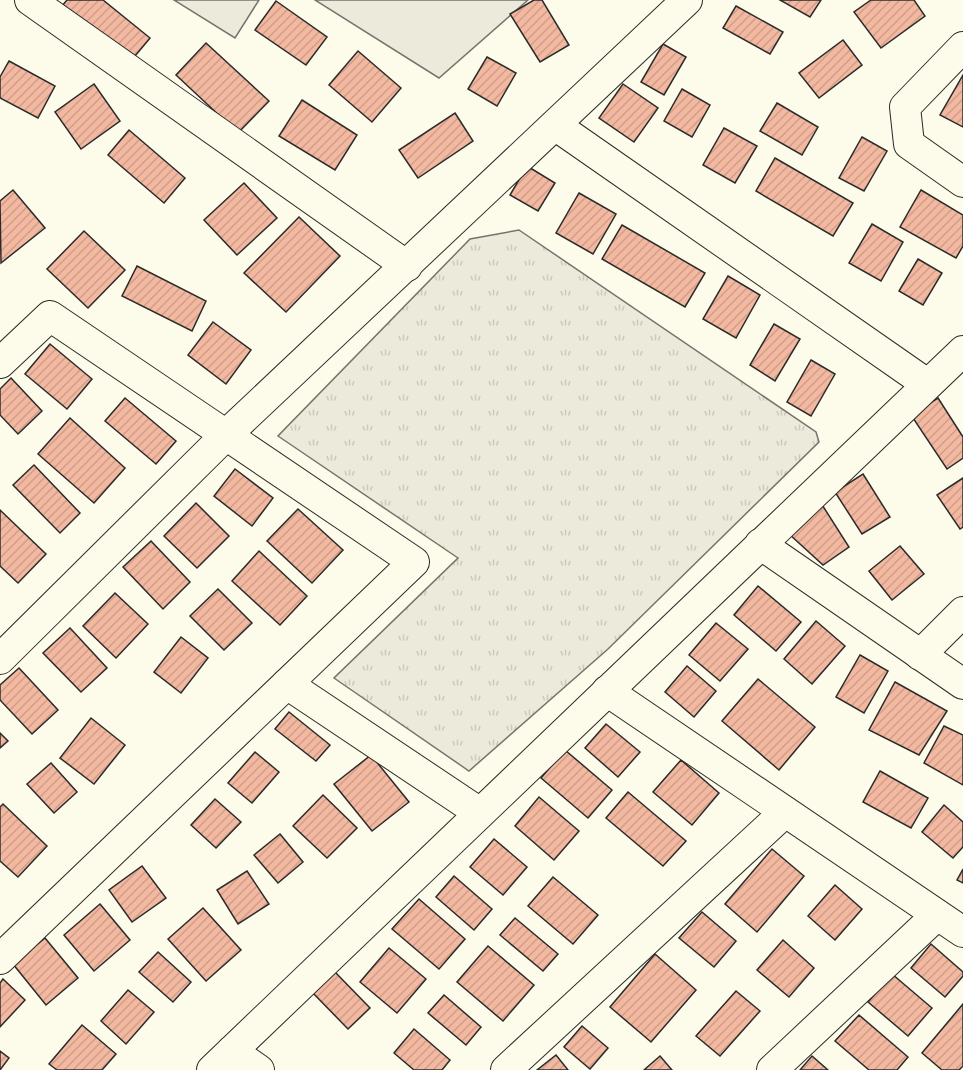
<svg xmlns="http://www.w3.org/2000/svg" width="963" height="1070" viewBox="0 0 963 1070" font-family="'PT Sans',sans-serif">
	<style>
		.park { fill: url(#park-tufts); stroke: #74746e; stroke-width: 1.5 }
		.parking { fill: #eceadb; stroke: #74746e; stroke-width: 1.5 }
		.building { fill: url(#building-hatch); stroke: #2b2b2b; stroke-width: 1.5 }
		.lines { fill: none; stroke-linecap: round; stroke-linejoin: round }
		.street-casing { stroke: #2b2b2b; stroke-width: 32 }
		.street { stroke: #fdfbea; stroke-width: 30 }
	</style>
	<defs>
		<pattern id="park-tufts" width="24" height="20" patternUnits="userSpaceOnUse" patternTransform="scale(1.5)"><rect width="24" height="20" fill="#ecebdb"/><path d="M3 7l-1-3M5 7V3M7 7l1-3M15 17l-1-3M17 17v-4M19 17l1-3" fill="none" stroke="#cbcabc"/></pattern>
		<pattern id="building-hatch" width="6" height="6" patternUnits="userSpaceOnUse" patternTransform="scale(1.5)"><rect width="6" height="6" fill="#f2b8a0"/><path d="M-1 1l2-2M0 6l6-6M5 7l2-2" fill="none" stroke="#d09e8a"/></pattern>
	</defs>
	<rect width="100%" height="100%" fill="#fdfbea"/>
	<!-- park -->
	<polygon class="park" points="519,230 816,432 819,442 608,649 469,771 334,678 458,558 278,436 470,239"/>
	<!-- parking -->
	<g class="parking">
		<polygon points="174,0 259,0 235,38"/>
		<polygon points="315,0 528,0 439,78"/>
	</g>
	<!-- building -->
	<g class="building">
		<polygon points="67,0 103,0 150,38 130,62 62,6"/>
		<polygon points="534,0 542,0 569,45 540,62 510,14"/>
		<polygon points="780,0 821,0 810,17"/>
		<polygon points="871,0 914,0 925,16 881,48 854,12"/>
		<polygon points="276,1 327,37 306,65 255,30"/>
		<polygon points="736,6 783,32 770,54 723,28"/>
		<polygon points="843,40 862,65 819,98 799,73"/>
		<polygon points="206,43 269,101 238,133 176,75"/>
		<polygon points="663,44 686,57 664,95 641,82"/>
		<polygon points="358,51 401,88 372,122 329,85"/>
		<polygon points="487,57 516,73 497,106 468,89"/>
		<polygon points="9,61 55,86 38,118 0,98 0,77"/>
		<polygon points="963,75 963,127 940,115"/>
		<polygon points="94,84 120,121 81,149 55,112"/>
		<polygon points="623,84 658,108 634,142 599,118"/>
		<polygon points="682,89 710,105 692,137 664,121"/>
		<polygon points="302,100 357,135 335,170 279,136"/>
		<polygon points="777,103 818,127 802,155 760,131"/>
		<polygon points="455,113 473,141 418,178 399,150"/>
		<polygon points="724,128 757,146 735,183 703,165"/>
		<polygon points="129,130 185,178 164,203 108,155"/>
		<polygon points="862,137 887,151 864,191 839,178"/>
		<polygon points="775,158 853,203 833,236 756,191"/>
		<polygon points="527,166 555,183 538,211 510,195"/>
		<polygon points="244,183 277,218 237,255 204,220"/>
		<polygon points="13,190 45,228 1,263 0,201"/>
		<polygon points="921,190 963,215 963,246 956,258 900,227"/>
		<polygon points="579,193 616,214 593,254 556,233"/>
		<polygon points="299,217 340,256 286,312 244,273"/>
		<polygon points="872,224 903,242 881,281 849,263"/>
		<polygon points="622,225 705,273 685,307 602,259"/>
		<polygon points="84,231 125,270 88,308 47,269"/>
		<polygon points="918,259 942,273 923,305 899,291"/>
		<polygon points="137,266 206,301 192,331 122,296"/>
		<polygon points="728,276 760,295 736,338 703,319"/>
		<polygon points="213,322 251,350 226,384 188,355"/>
		<polygon points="774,324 800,339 775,381 750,365"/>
		<polygon points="50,344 92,379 67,409 25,374"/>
		<polygon points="811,360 835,374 811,416 787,402"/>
		<polygon points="11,378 42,411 18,434 0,415 0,389"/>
		<polygon points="125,398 176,441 156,464 105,421"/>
		<polygon points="938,398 963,437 963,458 947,469 911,415"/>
		<polygon points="70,418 125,468 94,503 38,454"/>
		<polygon points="34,465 80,513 60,533 13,485"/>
		<polygon points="235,469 273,498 252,526 214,496"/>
		<polygon points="863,474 890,517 862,534 835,492"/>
		<polygon points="963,478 963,527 960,529 937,495"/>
		<polygon points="819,500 849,547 823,565 788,533"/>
		<polygon points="196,503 229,536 197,568 164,536"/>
		<polygon points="298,509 343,550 312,583 267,541"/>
		<polygon points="0,510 46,554 18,583 0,566"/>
		<polygon points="151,541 190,582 163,609 123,567"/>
		<polygon points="900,546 924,574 892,600 869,571"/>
		<polygon points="259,551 307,596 280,625 232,581"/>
		<polygon points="758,586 801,622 776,651 734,615"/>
		<polygon points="218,589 252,623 224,650 190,616"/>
		<polygon points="115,593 148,624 116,658 83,626"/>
		<polygon points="816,621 845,646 812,684 784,659"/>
		<polygon points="716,623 748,649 720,681 689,655"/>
		<polygon points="70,628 107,668 81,692 43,653"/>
		<polygon points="181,637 208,658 181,693 154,672"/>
		<polygon points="860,655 888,671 864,713 836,697"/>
		<polygon points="687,666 716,691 694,717 665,692"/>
		<polygon points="19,668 58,710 32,734 0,700 0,685"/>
		<polygon points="758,679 815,727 779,770 722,721"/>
		<polygon points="895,682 947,711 919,755 869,730"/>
		<polygon points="289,712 330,745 316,761 275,729"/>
		<polygon points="91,718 125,745 94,784 60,758"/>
		<polygon points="606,724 640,752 618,777 585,748"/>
		<polygon points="944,726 963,735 963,785 924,763"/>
		<polygon points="0,733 8,741 0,748"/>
		<polygon points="565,750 612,790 588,818 541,778"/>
		<polygon points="255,752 279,772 252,803 228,783"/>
		<polygon points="371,755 409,802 372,831 334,784"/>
		<polygon points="681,760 719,793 692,825 653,792"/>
		<polygon points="51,763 77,792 54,813 27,784"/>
		<polygon points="880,771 928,798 911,828 863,802"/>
		<polygon points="628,792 686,841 663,866 606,818"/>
		<polygon points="323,795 357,828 327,858 293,826"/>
		<polygon points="539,797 579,831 554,860 515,826"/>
		<polygon points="215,799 241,822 216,848 191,825"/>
		<polygon points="3,804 47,846 18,877 0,861 0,807"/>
		<polygon points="944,805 963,822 963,847 953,858 922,832"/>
		<polygon points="280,834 303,862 278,883 254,855"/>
		<polygon points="494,839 527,867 503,895 470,867"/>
		<polygon points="772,849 804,876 757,932 725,904"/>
		<polygon points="142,866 166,898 132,922 109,890"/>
		<polygon points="963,869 963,883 957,880"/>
		<polygon points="247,871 269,904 238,924 217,890"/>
		<polygon points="454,876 492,909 474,930 436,897"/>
		<polygon points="553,877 598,915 573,944 528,906"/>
		<polygon points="835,885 862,909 835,940 808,916"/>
		<polygon points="419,899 465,939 439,969 392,929"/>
		<polygon points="100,904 130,940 94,971 64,935"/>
		<polygon points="203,908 241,950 206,981 168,939"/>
		<polygon points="702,912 736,941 714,967 679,938"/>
		<polygon points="515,918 558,954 543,971 500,935"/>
		<polygon points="45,938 78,978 46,1005 13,964"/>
		<polygon points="783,940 814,968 789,997 757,970"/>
		<polygon points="931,944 963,972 963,976 945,997 911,968"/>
		<polygon points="488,946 534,985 503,1021 457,982"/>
		<polygon points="389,948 426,979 397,1013 360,982"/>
		<polygon points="158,952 191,982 173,1002 139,972"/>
		<polygon points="655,954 696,990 651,1042 610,1007"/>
		<polygon points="335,972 370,1008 348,1029 313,993"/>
		<polygon points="892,974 932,1008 908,1036 868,1002"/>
		<polygon points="3,979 25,1000 0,1027 0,983"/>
		<polygon points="128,990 154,1012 126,1044 101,1021"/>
		<polygon points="736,991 760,1011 720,1056 696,1036"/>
		<polygon points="444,995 481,1027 466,1045 428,1013"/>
		<polygon points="963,1004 963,1066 959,1070 942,1070 922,1053"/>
		<polygon points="859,1015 908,1057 897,1070 869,1070 835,1041"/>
		<polygon points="82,1025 116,1054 102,1070 57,1070 49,1064"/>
		<polygon points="582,1026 608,1048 590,1069 564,1047"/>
		<polygon points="414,1029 450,1060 442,1070 414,1070 394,1053"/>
		<polygon points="0,1051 9,1058 0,1070"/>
		<polygon points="556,1055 568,1070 537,1070"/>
		<polygon points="660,1056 672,1070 644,1070"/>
		<polygon points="812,1056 828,1070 800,1070"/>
	</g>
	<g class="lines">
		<!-- street casing -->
		<g class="street-casing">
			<g id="street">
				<polyline points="30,0 407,266"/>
				<polyline points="963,47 905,107 909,144 963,182"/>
				<polyline points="555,125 927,384"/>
				<polyline points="0,363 50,316 414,562 0,959"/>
				<polyline points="760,544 963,684"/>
				<polyline points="920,655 963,612"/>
				<polyline points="0,659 226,435 687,0"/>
				<polyline points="287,684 480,813"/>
				<polyline points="607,691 963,932"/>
				<polyline points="232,1051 259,1070"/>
				<polyline points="212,1070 963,351"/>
				<polyline points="506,1070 785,812"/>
				<polyline points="772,1070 937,915"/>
			</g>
		</g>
		<!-- street -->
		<use href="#street" class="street"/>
	</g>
</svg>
